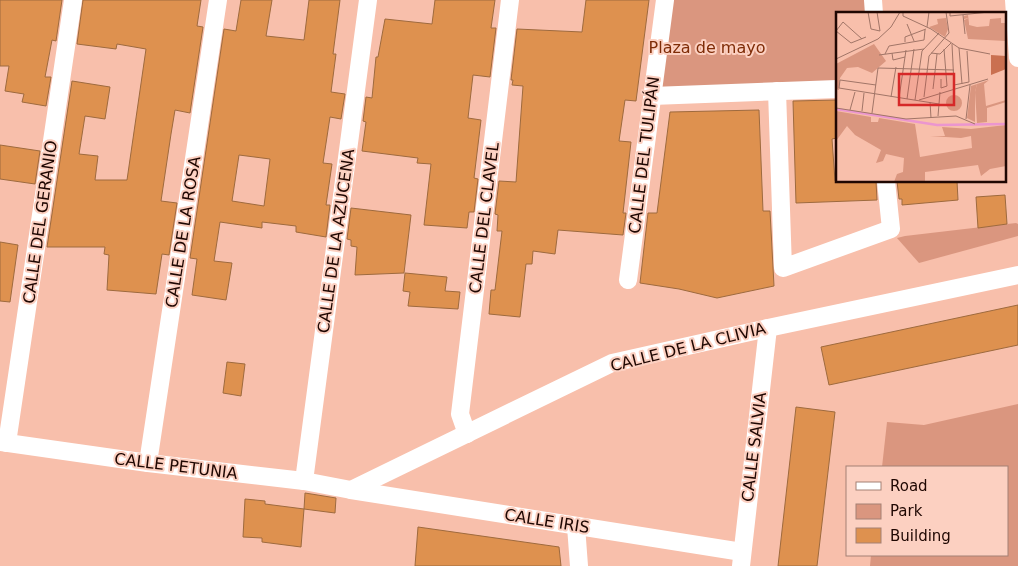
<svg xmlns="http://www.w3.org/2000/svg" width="1018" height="566" viewBox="0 0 1018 566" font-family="'DejaVu Sans',sans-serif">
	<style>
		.park { fill: #da967f }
		.building { fill: #de914f; stroke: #9e6a3e; fill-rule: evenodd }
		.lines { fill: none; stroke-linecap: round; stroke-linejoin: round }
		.street { stroke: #fff; stroke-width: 18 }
		.labels { text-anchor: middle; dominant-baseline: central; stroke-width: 4; stroke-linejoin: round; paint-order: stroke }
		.park-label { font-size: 16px; fill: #7f2c07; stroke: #fcd0c1 }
		.street-label { font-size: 16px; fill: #1f0702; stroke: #fcd0c1 }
		.inset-river { fill: none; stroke: #eb96cf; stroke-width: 2.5 }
		.inset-road { fill: none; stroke: #a17567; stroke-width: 1 }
		.view { fill: #d62828; fill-opacity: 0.15; stroke: #d62828; stroke-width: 2.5 }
		.inset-edge { fill: none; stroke: #1f0702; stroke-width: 2.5 }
	</style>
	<rect width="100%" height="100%" fill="#f8bfab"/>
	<!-- park -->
	<g class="park">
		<polygon points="665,0 873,0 874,14 837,14 837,89 652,96"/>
		<polygon points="1016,223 1018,224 1018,236 919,263 897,238 905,236"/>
		<polygon points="1018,404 1018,566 870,566 871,555 1007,555 1007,467 882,467 887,422 924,425"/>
	</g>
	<!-- building -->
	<g class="building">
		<polygon points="0,0 62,0 56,41 52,40 45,77 51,77 46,106 22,102 24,94 5,91 9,66 0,66"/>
		<polygon points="83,0 201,0 197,26 203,27 190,113 175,110 171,134 161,201 177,203 169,255 162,254 156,294 107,290 109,255 104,254 105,247 47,247 72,81 110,87 105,119 85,116 79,154 98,156 95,180 127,180 146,49 117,44 116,49 77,44"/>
		<path d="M241 0H272L266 36 304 40 309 0H340L333 54H336L331 92 345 94 341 119 330 117 323 163 332 164 326 205H330L326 237 296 232V226L262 222V228L220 222 214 261 232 263 226 300 192 295 197 259 190 258 224 29 236 31ZM239 155 270 159 264 206 232 201Z"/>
		<polygon points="435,0 495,0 491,28 496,28 490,77 473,75 468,118 481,120 474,178 478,179 474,212 469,212 467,228 424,225 431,164 417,163 418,158 362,151 366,122 363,121 366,97 372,98 376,57 378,57 385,19 432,24"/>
		<polygon points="586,0 649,0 636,101 625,100 619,141 631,142 623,213 626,213 623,235 558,230 555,254 533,251 532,264 526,264 520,317 489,314 491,290 495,290 502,231 497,231 498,215 495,214 499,181 516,182 523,86 512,85 513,80 511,80 517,29 582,32"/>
		<polygon points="837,100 837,138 832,139 835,181 876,181 877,200 796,203 793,101"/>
		<polygon points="759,110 763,211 770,211 774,286 717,298 679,289 640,283 648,213 657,213 670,112"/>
		<polygon points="0,145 40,151 35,184 0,179"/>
		<polygon points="897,181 957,181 958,200 902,205 902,199 899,199"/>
		<polygon points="1005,195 1007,224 978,228 976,197"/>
		<polygon points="351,208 411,215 404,273 355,275 357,247 351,246 351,240 347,239"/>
		<polygon points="0,242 18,245 10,302 0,301"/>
		<polygon points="405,273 447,277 445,291 460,292 458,309 408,306 410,292 403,291"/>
		<polygon points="1018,305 1018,345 829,385 821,347"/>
		<polygon points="227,362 245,364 241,396 223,393"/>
		<polygon points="796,407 835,412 817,566 778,566"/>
		<polygon points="305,493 336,498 335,513 304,509"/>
		<polygon points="245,499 265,501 265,504 304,509 301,547 262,542 262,538 243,537"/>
		<polygon points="418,527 559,547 561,566 415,566"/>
	</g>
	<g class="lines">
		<!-- street -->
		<g class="street">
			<polyline points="873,0 874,14"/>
			<polyline points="1014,0 1018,58"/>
			<polyline points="777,91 783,268 891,229 886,181"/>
			<polyline points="652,96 837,89"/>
			<polyline points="628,280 665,0"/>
			<polyline points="467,434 460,414 510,0"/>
			<polyline points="0,442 148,463 304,481 351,490 742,552"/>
			<polyline points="7,443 73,0"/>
			<polyline points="148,463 218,0"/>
			<polyline points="304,481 368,0"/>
			<polyline points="351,490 612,363 768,328 1018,275"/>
			<polyline points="576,526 579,566"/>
			<polyline points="741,566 768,328"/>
		</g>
	</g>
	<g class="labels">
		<!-- park labels -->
		<g class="park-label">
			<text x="707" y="47">Plaza de mayo</text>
		</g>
		<!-- street labels -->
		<g class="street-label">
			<text transform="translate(644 155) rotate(-83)">CALLE DEL TULIPÁN</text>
			<text transform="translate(484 218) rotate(-83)">CALLE DEL CLAVEL</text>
			<text transform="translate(40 222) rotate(-82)">CALLE DEL GERANIO</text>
			<text transform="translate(183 232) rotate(-81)">CALLE DE LA ROSA</text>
			<text transform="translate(336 241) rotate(-82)">CALLE DE LA AZUCENA</text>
			<text transform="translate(688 347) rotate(-14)">CALLE DE LA CLIVIA</text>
			<text transform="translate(754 447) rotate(-83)">CALLE SALVIA</text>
			<text transform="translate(176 466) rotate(7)">CALLE PETUNIA</text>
			<text transform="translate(547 521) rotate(9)">CALLE IRIS</text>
		</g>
	</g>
	<!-- overview -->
	<g transform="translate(836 12)">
		<rect width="170" height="170" fill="#f8bfab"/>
		<path d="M132 3 133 11V13L141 15 153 14 154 7 165 6V11H170V29L132 27 128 8 133 6 128 7V4ZM153 68 148 72 150 94 170 88V90L151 96V110L141 111 139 80 141 72ZM0 99 35 105V110H42L43 106 79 112 84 145 136 136 135 124 125 126 94 124H109L106 115 135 117 170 113V154L154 157 145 164 142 153 89 160V170H58L61 162 67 160 68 146 50 142 47 149 40 151 45 138 19 123 11 114 0 129Z" fill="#da967f"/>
		<path d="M155 43 170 44V57L155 63Z" fill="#ca7050"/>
		<path d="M110 6 112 17 109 25 93 15 102 12 101 7ZM38 32 50 49 36 61 22 55 11 56 4 66 3 78 0 77V52ZM141 72 139 80V110L131 106 135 74ZM110 91a8 8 0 1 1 16 0a8 8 0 1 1-16 0Z" fill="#da967f"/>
		<path class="inset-river" d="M0 97 101 113 170 112"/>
		<path class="inset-road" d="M32 0 35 17 44 19 41 0M67 0V4L95 17 123 36 154 42M114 0V4L153 0M127 3 129 22M71 12 78 29M91 15 93 0M0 19 15 31 30 25M0 19 7 10 26 27M69 30V25L90 17M116 32 118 73 133 70 131 39M123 36 126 72M56 41 57 48 69 45M95 41 104 42 115 31M49 42 53 34 88 28 89 18M43 43 88 37M0 47 42 27 55 15 64 0M105 67V76L111 74 108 37M40 73 4 68 3 76 103 92M97 77 101 42M55 85 60 55M88 85 93 44 113 21 110 0M63 86 70 38M71 87 78 37M79 88 86 39 103 21M83 88 152 67M94 90 95 106M0 96 70 107 120 104 139 112M14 98 19 80M26 99 28 81M36 101 42 56 118 58M102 104 104 80M130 107 134 73"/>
		<path class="view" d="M63 62H118V93H63Z"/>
		<rect width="170" height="170" class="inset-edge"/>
	</g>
	<!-- legend -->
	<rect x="846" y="466" width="162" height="90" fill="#fcd0c1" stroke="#a48075"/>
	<rect x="856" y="482" width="25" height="8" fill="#ffffff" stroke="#a48075"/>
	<text x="890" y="491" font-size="15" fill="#1f0702">Road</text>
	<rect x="856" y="504" width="25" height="15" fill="#da967f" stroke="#a48075"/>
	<text x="890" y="516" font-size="15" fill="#1f0702">Park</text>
	<rect x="856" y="528" width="25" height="15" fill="#de914f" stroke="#a48075"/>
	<text x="890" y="541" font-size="15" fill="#1f0702">Building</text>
</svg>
